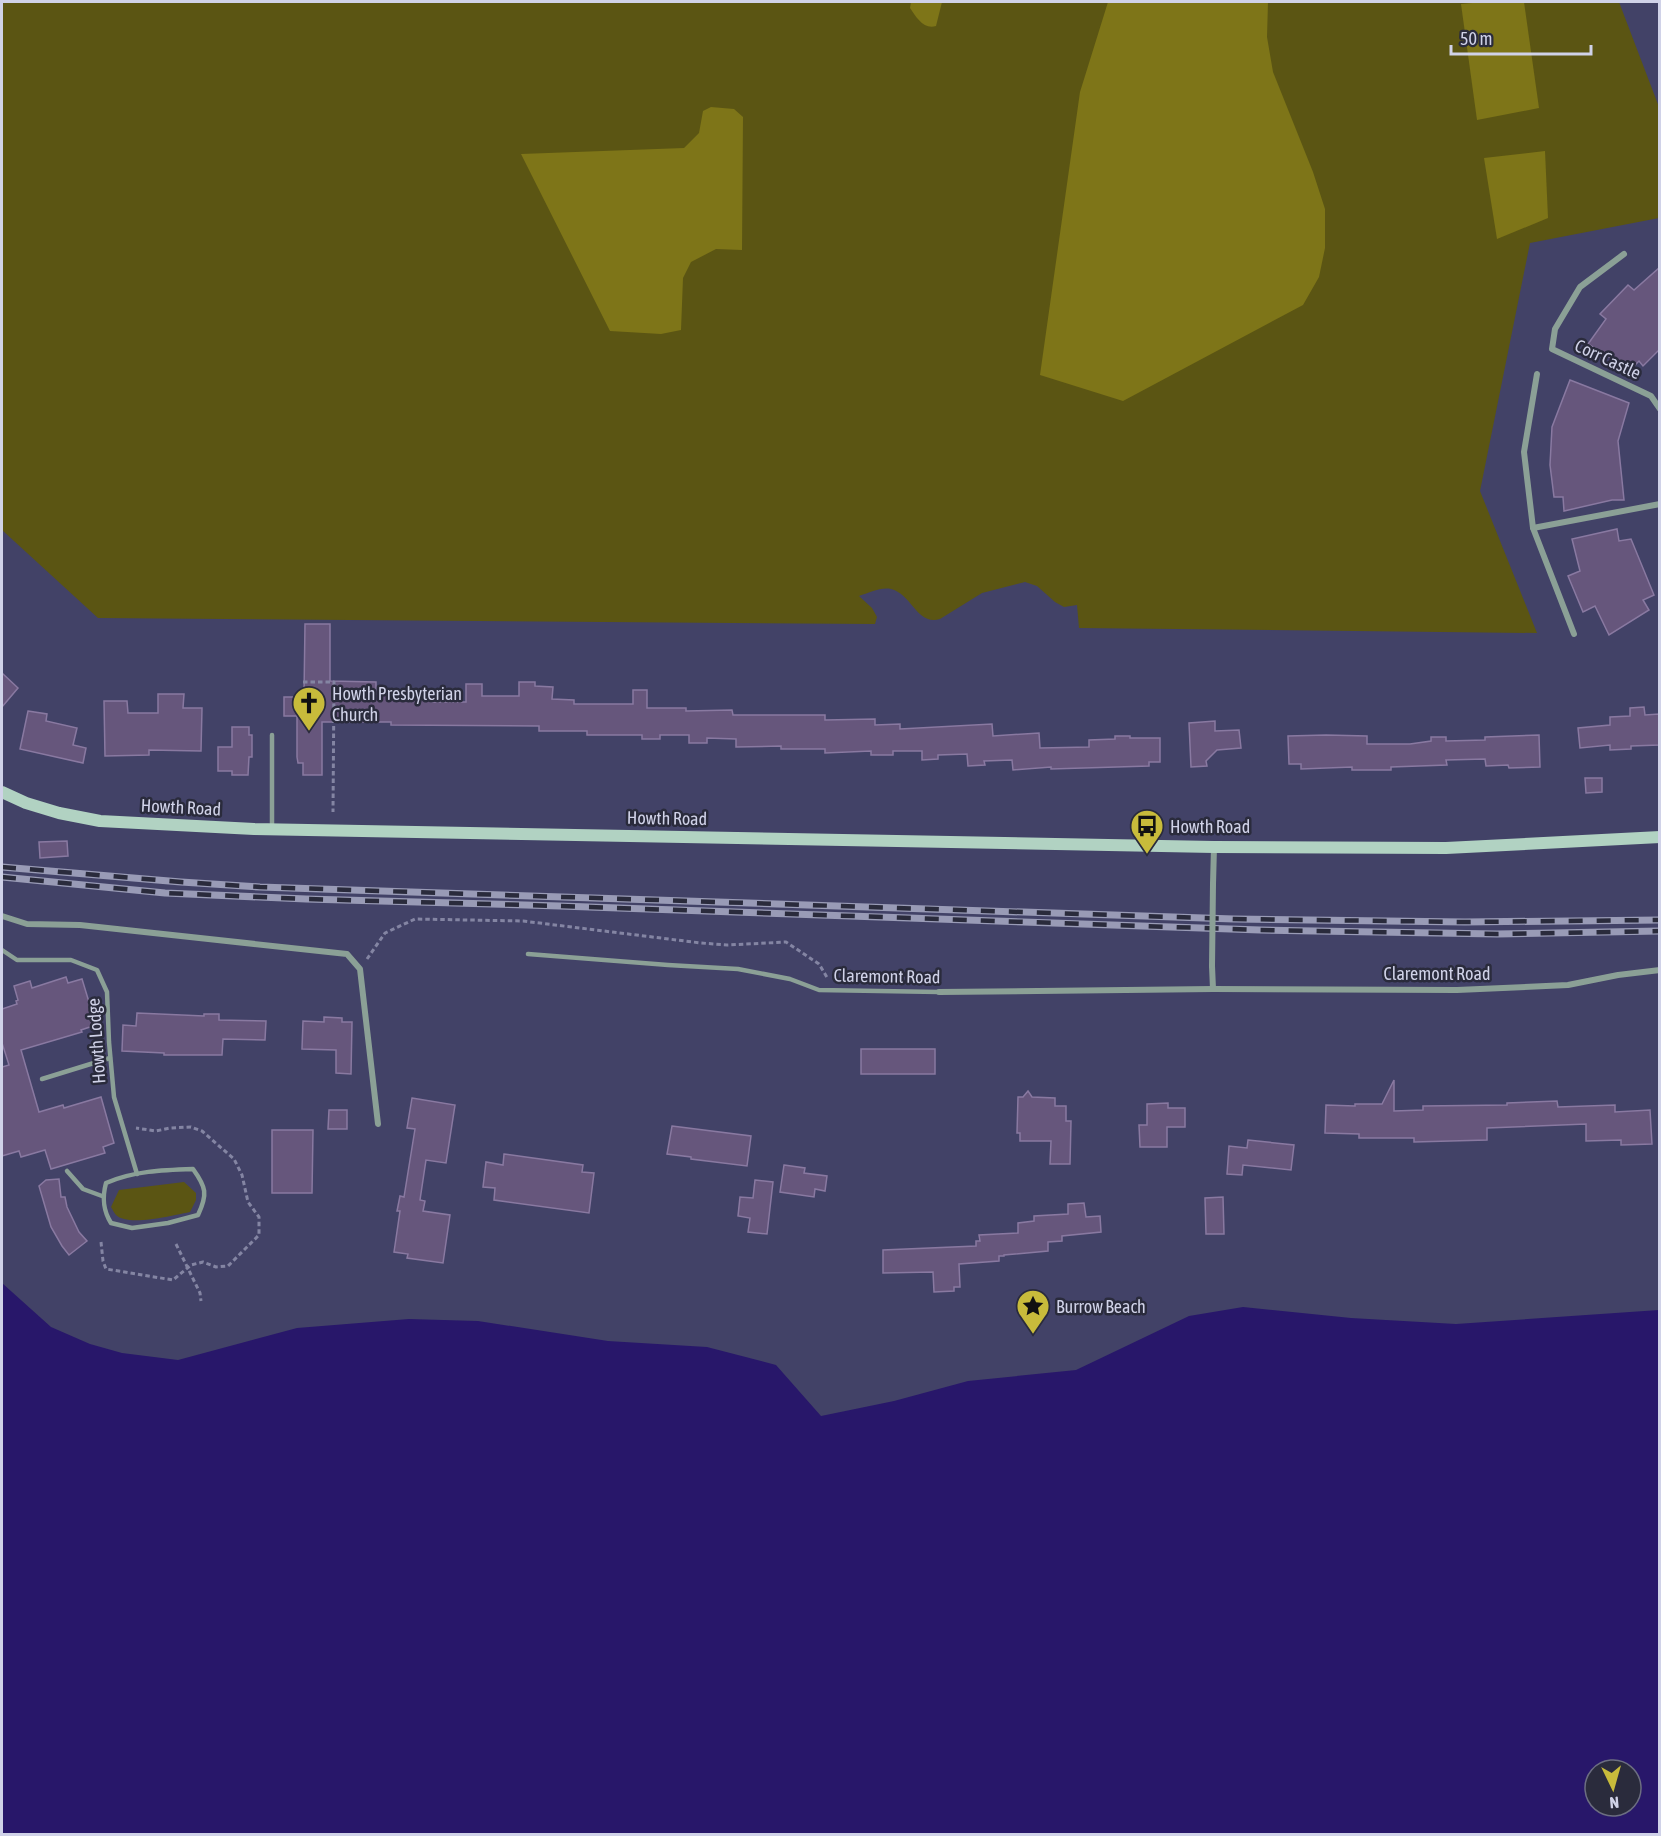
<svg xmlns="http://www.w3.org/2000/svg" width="1661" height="1836" viewBox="0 0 1661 1836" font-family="'Asap Condensed',sans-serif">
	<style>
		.green { fill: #5b5513 }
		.forest { fill: #7e7518 }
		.water { fill: #28176a; fill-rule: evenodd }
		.building { fill: #66567c; stroke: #8979a1; stroke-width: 1.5 }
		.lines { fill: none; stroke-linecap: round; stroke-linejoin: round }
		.path { stroke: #8485a3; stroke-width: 3; stroke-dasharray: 4.5 3; stroke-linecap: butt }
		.lane { stroke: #8ba096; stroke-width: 4.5 }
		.street { stroke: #8ba096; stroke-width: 6 }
		.secondary { stroke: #b1d2c2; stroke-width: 12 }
		.rail-casing { stroke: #999bb6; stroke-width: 7 }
		.rail { stroke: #2a2b3c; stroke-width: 4.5; stroke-dasharray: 14; stroke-linecap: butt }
		.street-bridge { stroke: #8ba096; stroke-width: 6 }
		.labels { text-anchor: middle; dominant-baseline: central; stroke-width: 5; stroke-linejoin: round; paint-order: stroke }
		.street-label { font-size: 18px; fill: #d0d2e8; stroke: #2a2b3c }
		.poi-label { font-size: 18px; fill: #d0d2e8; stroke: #2a2b3c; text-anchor: start }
	</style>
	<rect width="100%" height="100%" fill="#424267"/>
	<!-- green -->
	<g class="green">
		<path d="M2 2H1619L1659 107V218L1530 243 1480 491 1537 633 1079 628 1077 605 1064 607 1055 602 1037 586 1025 582 982 593 940 619C917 626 912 594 891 589 880 587 869 593 859 596L872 608 877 617 875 624 98 618 2 530Z"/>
		<path d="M184 1182 196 1193V1200L190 1212C174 1215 128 1227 116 1215 114 1213 113 1210 111 1207L119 1190Z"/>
	</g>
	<!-- forest -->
	<g class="forest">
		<path d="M911 2H942L936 26C924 30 916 17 910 8Z"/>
		<polygon points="1108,2 1268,2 1267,37 1273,72 1313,172 1325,209 1325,248 1319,277 1303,305 1123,401 1040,375 1080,92"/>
		<polygon points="1483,2 1524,2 1539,108 1477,120 1461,4"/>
		<polygon points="711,107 734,109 743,117 742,250 716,249 691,262 683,278 681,330 661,334 610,331 521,154 684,148 699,133 703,111"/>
		<polygon points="1545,151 1548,218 1497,239 1484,158"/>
	</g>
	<!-- water -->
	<path class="water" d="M2 1283 51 1327 90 1344 122 1353 178 1360 297 1328 409 1319 478 1321 608 1341 707 1347 776 1365 821 1416 894 1401 968 1381 1076 1370 1189 1316 1243 1307 1351 1318 1456 1324 1659 1310V1834H2ZM1595 1770H1631V1806H1595Z"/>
	<!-- building -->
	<g class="building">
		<polygon points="1659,268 1659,350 1643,366 1639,361 1630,370 1588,344 1606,319 1600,314 1628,285 1634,290"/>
		<polygon points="1570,380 1629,403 1618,441 1624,500 1612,500 1564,511 1563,497 1554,497 1550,465 1552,427"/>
		<polygon points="1617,529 1619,541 1631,539 1654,595 1643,600 1649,610 1609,635 1595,606 1583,612 1568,576 1580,571 1572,539"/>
		<polygon points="305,624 330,624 330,681 376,682 376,694 413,693 412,691 432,691 432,702 466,702 466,684 482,684 482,696 519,696 519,682 535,682 535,686 553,687 552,699 574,700 574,704 633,704 633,690 647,690 647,708 686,708 686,711 732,710 733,715 825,715 825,720 875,719 875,725 900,724 900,729 992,724 993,736 1039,733 1040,748 1089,747 1089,740 1115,739 1115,736 1130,736 1130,738 1160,738 1160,762 1149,762 1149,766 1051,769 1051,767 1013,770 1012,760 984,761 985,765 968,766 967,754 938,755 938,759 922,760 922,751 893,751 893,755 871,755 871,751 825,753 825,749 781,749 781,746 736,747 736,739 707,738 707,743 689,743 689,735 660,735 660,739 642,739 642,735 587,735 587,731 539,731 539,726 391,725 391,722 322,722 322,775 303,775 303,763 298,763 297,757 297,716 284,716 284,697 297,697 297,694 304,694"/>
		<polygon points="2,673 18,688 2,707"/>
		<polygon points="158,694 184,694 183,708 202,708 201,751 149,750 149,755 105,756 104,701 127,701 128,713 158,713"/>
		<polygon points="1644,707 1645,715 1659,714 1659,745 1631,746 1631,749 1610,750 1610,745 1580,748 1578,728 1610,725 1610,717 1630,716 1630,708"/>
		<polygon points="28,711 47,714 46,721 77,728 73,745 86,748 83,763 20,749"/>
		<polygon points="1215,721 1215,731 1239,730 1241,748 1217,750 1206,761 1207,766 1191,767 1189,723"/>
		<polygon points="232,727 249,727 249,735 252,735 252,757 249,757 248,775 232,775 232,771 218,771 218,747 232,747"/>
		<polygon points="1326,735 1367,736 1367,744 1410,744 1431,741 1431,737 1446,737 1446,741 1485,740 1485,737 1539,735 1540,767 1509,768 1508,765 1486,766 1485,759 1446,760 1447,765 1391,767 1391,770 1352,770 1352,767 1301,769 1301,764 1289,764 1288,736"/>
		<polygon points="1585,778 1602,778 1602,792 1586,793"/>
		<polygon points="67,841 68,856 40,858 39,842"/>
		<polygon points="66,977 68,983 82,979 96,1025 81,1030 82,1032 21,1050 39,1112 63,1105 64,1108 101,1097 114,1143 103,1147 105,1153 51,1169 45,1150 21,1157 19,1151 2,1156 2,1067 9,1065 2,1043 2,1009 17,1004 16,1001 18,1000 14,986 30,981 32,988"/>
		<polygon points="137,1013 204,1016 204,1014 219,1014 219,1020 266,1021 265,1040 223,1039 222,1055 164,1055 164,1053 122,1051 123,1025 136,1026"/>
		<polygon points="324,1017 342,1018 342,1022 352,1022 351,1074 336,1073 336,1050 302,1049 303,1021 324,1022"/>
		<rect x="861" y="1049" width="74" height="25"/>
		<polygon points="1394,1080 1394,1111 1423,1110 1423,1106 1507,1105 1507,1103 1557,1101 1558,1107 1615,1105 1615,1112 1650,1110 1652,1144 1621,1145 1621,1140 1586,1141 1586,1124 1487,1128 1487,1140 1414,1142 1414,1138 1359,1138 1359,1134 1325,1133 1326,1105 1355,1106 1355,1104 1382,1104"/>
		<polygon points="1028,1091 1032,1097 1055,1098 1055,1106 1066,1106 1066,1121 1071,1121 1070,1164 1050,1164 1051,1141 1020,1141 1020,1133 1017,1133 1018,1097 1023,1097"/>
		<polygon points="412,1098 455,1105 446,1163 426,1160 420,1200 425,1201 423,1211 450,1215 443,1263 407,1258 408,1254 394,1252 400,1211 397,1211 400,1196 404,1197 415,1129 407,1128"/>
		<polygon points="1168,1103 1168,1108 1185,1108 1185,1127 1167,1127 1167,1147 1140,1147 1139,1125 1147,1125 1147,1104"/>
		<polygon points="329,1110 347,1110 347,1129 328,1129"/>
		<polygon points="672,1126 751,1136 747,1166 691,1159 691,1157 667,1154"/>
		<polygon points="272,1130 313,1130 312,1193 272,1193"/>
		<polygon points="1248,1140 1294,1145 1291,1170 1243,1165 1242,1175 1227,1174 1229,1146 1247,1148"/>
		<polygon points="504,1154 583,1165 582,1172 594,1173 589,1213 494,1200 495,1188 483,1187 486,1162 503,1165"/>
		<polygon points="784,1165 805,1168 804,1173 827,1176 825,1191 815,1189 814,1197 780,1192"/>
		<polygon points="59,1179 61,1197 65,1197 67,1207 79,1232 87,1241 69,1255 62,1246 51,1227 39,1186 46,1180"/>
		<polygon points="755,1180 773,1182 767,1234 748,1232 750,1218 738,1216 740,1197 753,1198"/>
		<polygon points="1223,1197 1224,1234 1206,1234 1205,1198"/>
		<polygon points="1084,1203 1086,1217 1100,1216 1101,1232 1062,1236 1062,1241 1048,1242 1048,1251 1004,1255 1004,1256 999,1256 999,1261 959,1264 960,1287 954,1287 954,1291 934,1292 933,1272 883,1273 883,1250 976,1246 976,1241 980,1241 979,1235 1018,1233 1018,1223 1034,1221 1034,1216 1068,1214 1068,1204"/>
	</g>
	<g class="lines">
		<!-- path -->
		<g class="path">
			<polyline points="303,682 334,682 333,812"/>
			<polyline points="367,959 385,933 415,919 523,921 701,943 727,945 786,942 819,964 828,979"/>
			<polyline points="101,1242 103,1261 106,1269 173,1280 191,1265 203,1262 216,1267 228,1266 259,1235 259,1217 248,1202 242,1175 234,1159 202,1131 191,1127 170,1128 156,1131 136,1128"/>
			<polyline points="176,1244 200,1293 201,1301"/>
		</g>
		<!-- lane -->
		<g class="lane">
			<polyline points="272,829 272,735"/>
			<polyline points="2,950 17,960 71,960 97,970 107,992 109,1042 114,1097 137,1174"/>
			<polyline points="528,954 668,965 738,969 790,979 819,990 939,992"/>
			<polyline points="42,1079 110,1058"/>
			<path d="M193 1169C206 1187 208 1194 198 1215L168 1223 132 1228 111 1223C103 1210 102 1198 106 1183 133 1171 163 1170 193 1169Z"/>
			<polyline points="67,1171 83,1189 102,1196"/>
		</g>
		<!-- street -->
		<g class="street">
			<polyline points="1624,254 1580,287 1555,329 1552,349 1651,396 1660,409"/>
			<polyline points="1537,374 1524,452 1533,528 1574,634"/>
			<polyline points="1533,528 1660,504"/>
			<polyline points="1213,884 1214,847"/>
			<polyline points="2,916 27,924 80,925 347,954 360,969 378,1124"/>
			<polyline points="1212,966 1213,989"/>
			<polyline points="939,992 1213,989 1457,990 1568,985 1618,975 1660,970"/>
		</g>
		<!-- secondary -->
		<polyline class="secondary" points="2,792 26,803 59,813 100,821 254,829 1214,847 1446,848 1660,837"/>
		<!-- rail casing -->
		<g class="rail-casing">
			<g id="rail">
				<polyline points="2,867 181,882 260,887 1234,919 1465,922 1660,920"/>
				<polyline points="2,877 165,893 306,899 560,906 1260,930 1497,934 1660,931"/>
			</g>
		</g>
		<!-- rail -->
		<use href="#rail" class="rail"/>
		<!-- street-bridge -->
		<polyline class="street-bridge" points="1212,966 1213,884"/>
	</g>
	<!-- icons -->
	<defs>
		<g id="church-pin" transform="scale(1.725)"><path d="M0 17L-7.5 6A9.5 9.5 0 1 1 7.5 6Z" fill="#c8bb3b" stroke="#2a2b3c"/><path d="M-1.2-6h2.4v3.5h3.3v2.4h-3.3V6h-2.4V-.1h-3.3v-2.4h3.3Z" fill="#111"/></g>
		<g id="bus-pin" transform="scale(1.725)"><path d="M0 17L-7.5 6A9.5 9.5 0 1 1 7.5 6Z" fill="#c8bb3b" stroke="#2a2b3c"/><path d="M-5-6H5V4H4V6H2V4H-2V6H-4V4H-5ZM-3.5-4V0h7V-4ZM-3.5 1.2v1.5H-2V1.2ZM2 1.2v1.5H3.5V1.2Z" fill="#111"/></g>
		<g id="sight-pin" transform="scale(1.725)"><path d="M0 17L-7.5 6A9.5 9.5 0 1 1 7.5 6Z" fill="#c8bb3b" stroke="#2a2b3c"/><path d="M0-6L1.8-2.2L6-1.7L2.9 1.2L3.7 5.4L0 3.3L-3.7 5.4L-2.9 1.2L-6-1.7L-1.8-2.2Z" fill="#111"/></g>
	</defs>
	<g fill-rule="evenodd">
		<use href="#church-pin" x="309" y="703"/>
		<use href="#bus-pin" x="1147" y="826"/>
		<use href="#sight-pin" x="1033" y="1306"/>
	</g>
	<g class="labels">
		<!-- street labels -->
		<g class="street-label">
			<text transform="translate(1608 359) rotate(25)">Corr Castle</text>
			<text transform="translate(181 807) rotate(3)">Howth Road</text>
			<text transform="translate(667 818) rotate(1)">Howth Road</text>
			<text x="1437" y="973">Claremont Road</text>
			<text transform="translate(887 976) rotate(1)">Claremont Road</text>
			<text transform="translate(96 1041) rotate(-94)">Howth Lodge</text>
		</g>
		<!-- poi labels -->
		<g class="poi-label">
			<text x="332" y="693">Howth Presbyterian<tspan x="332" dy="21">Church</tspan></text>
			<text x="1170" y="826">Howth Road</text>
			<text x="1056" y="1306">Burrow Beach</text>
		</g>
	</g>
	<!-- border -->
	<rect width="1661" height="1836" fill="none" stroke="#d0d2e8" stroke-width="6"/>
	<!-- north arrow -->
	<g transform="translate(1613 1788) rotate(175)"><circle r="28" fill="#2a2b3c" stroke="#6c6e81" stroke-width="1.5"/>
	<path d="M0-4.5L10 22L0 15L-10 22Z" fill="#c8bb3b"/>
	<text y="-9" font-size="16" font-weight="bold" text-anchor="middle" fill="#d0d2e8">N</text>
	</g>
	<!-- scale -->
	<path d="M1451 45v9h140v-9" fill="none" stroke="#d0d2e8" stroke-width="3"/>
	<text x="1460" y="45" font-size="18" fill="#d0d2e8" stroke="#2a2b3c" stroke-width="4.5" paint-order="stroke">50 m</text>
</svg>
